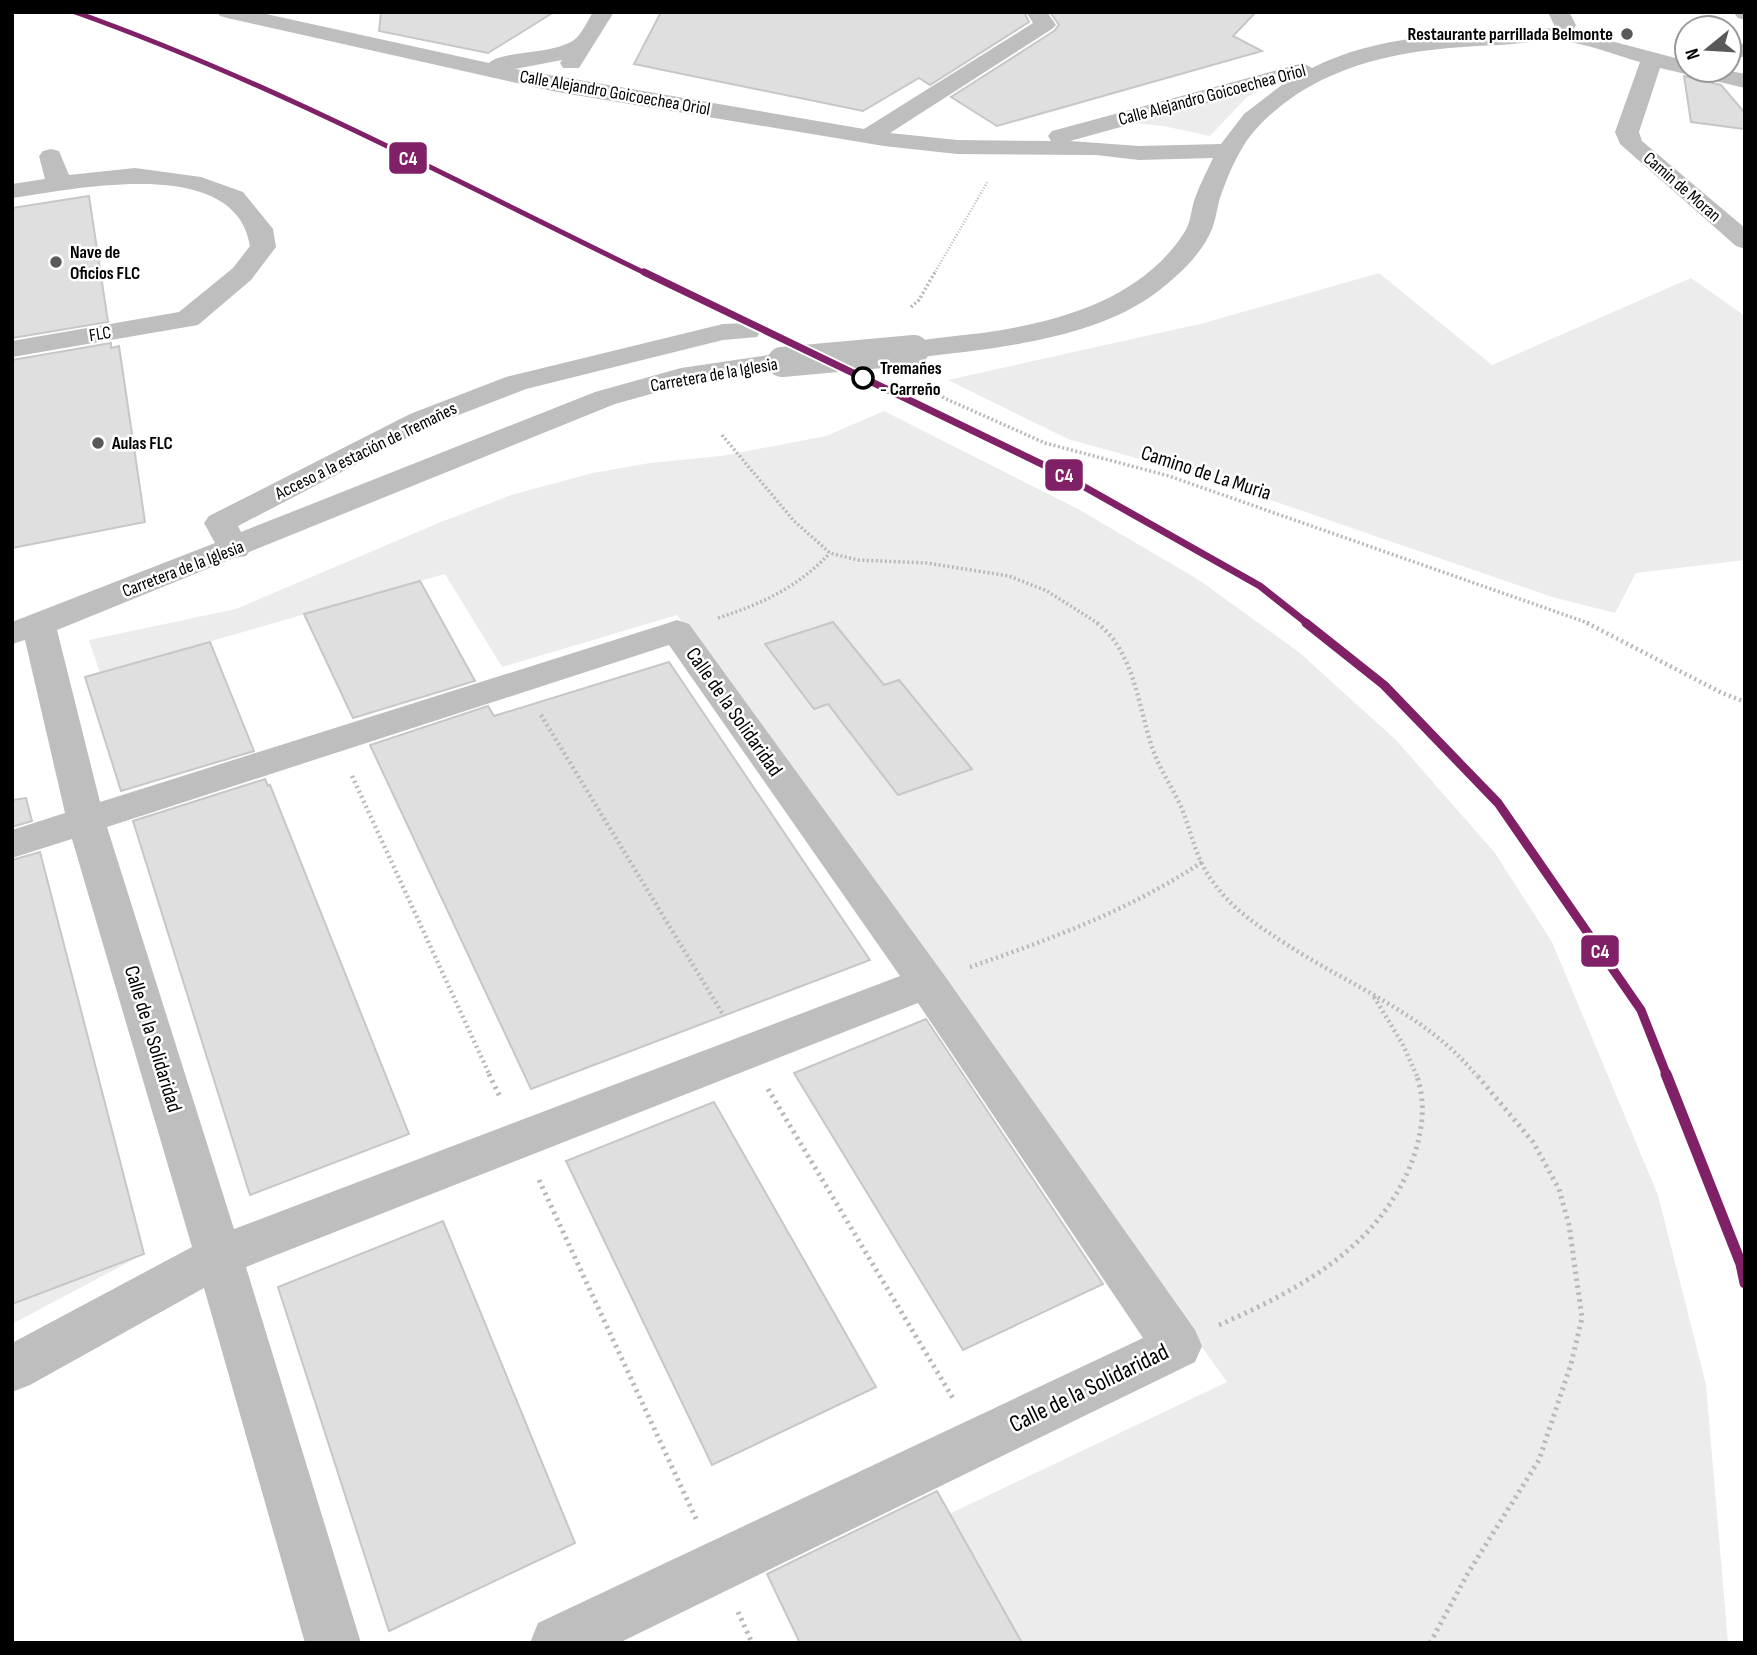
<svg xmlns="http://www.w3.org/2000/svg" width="1757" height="1655" viewBox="0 0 1757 1655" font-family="'Sofia Sans Condensed',sans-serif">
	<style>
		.green { fill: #ececec }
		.building { fill: #dfdfdf; stroke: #c7c7c7; stroke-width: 2 }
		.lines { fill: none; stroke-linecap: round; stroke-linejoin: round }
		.path-far3 { stroke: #b9b9b9; stroke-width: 2.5; stroke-dasharray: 1 2; stroke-linecap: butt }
		.path-far2 { stroke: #b9b9b9; stroke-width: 3.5; stroke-dasharray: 2 2.5; stroke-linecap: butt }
		.path-far1 { stroke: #b9b9b9; stroke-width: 4.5; stroke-dasharray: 2 3.5; stroke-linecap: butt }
		.path { stroke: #b9b9b9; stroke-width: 5; stroke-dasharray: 2.5 4.5; stroke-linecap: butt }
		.minor { fill: #bebebe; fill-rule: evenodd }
		.minor-bridge { stroke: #bebebe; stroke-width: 30 }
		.rail-1-far3-casing { stroke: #fff; stroke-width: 9 }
		.rail-1-far2-casing { stroke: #fff; stroke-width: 11 }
		.rail-1-far1-casing { stroke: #fff; stroke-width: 14 }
		.rail-1-casing { stroke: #fff; stroke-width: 17 }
		.rail-1-far3 { stroke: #802168; stroke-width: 5 }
		.rail-1-far2 { stroke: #802168; stroke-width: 7 }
		.rail-1-far1 { stroke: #802168; stroke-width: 9 }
		.rail-1 { stroke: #802168; stroke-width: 11 }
		.poi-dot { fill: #595959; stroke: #fff; stroke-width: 2.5 }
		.stop-dot { fill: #fff; stroke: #000; stroke-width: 3.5 }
		.labels { text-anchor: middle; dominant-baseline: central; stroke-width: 5; stroke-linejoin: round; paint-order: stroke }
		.far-poi-label { font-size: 18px; font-weight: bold; fill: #000; stroke: #fff; text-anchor: start }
		.far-street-label { font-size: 18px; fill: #000; stroke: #fff }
		.far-stop-label { font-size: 18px; font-weight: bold; fill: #000; stroke: #fff; text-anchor: start }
		.street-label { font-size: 21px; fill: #000; stroke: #fff }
		.near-street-label { font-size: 24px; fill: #000; stroke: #fff }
		.line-badge { stroke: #fff; stroke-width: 2.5 }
		.badge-label { font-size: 19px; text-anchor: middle; font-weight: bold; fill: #fff }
	</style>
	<rect width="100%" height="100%" fill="#fff"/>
	<!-- green -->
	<g class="green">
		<polygon points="1273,83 1247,97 1210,136 1163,126 1131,123"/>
		<polygon points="1379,273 1492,365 1691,278 1745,316 1745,560 1636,573 1615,613 1552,597 1201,476 1068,439 948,380 1204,323"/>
		<polygon points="884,411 1078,509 1199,580 1300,653 1396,740 1495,853 1552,942 1658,1195 1706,1385 1728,1643 1022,1643 949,1514 1227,1382 677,615 502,667 445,574 100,673 89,640 236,609 441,522 511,495 593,473 650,463 721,456 826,436"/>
		<polygon points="144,1254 12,1324 12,1304"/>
	</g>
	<!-- building -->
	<g class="building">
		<polygon points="381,12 554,12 488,53 379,31"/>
		<polygon points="661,12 1024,12 1029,22 930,85 919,78 863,111 634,64"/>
		<polygon points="1050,12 1256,12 1233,36 1262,51 997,126 951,97 1054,31 1059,25"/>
		<polygon points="1684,76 1721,85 1745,113 1745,129 1691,122"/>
		<polygon points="89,196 108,322 12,338 12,208"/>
		<polygon points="111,343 111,348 119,346 145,522 12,548 12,360"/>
		<polygon points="420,581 475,681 353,718 304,614"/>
		<polygon points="833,622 884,685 899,680 972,769 898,795 828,704 814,709 765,644"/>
		<polygon points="210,642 254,751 121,791 85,677"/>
		<polygon points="669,662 870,960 531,1089 370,745 488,706 494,716"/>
		<polygon points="265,779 268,786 270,785 409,1134 250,1195 133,821"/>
		<polygon points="26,798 32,821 12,827 12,800"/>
		<polygon points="40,852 144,1254 12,1304 12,860"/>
		<polygon points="926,1019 1103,1284 963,1350 794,1073"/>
		<polygon points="714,1102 876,1387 712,1465 566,1161"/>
		<polygon points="443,1221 575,1543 389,1631 278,1287"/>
		<polygon points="937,1491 1022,1643 800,1643 767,1574"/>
	</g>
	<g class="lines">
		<!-- path-far3 -->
		<polyline class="path-far3" points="934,274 988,181"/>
		<!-- path-far2 -->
		<g class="path-far2">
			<polyline points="911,307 919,300 935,272"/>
			<polyline points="932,388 944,398 1045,443 1169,476 1591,624"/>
			<polyline points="722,435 794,521 830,553 858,560 927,563 1009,576 1047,591 1099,624"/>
			<path d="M718 618C762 604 798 587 830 553"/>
		</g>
		<!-- path-far1 -->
		<g class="path-far1">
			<path d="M1097 623C1134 651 1138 705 1152 747 1159 769 1173 788 1182 809 1192 834 1196 860 1213 882 1234 911 1257 925 1286 944 1352 987 1426 1014 1477 1076"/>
			<polyline points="1587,623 1722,693 1745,702"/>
			<polyline points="541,715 724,1016"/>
			<polyline points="352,776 490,1076"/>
			<path d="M970 967C1051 939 1130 910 1202 862"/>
			<polyline points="1374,997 1402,1043 1417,1076"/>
		</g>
		<!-- path -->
		<g class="path">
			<polyline points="489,1074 501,1099"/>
			<polyline points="768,1089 954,1400"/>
			<polyline points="539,1180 697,1521"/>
			<path d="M1219 1325C1301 1289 1385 1244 1415 1153 1423 1126 1426 1100 1416 1074"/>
			<polyline points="738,1612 752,1643"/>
			<polyline points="1430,1643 1468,1573 1539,1460 1571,1364 1582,1318 1569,1225 1559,1189 1533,1142 1476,1074"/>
		</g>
		<!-- minor -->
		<g class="minor">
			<path d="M217 12H257L489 63C504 50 552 55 574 40 582 34 588 20 593 12H614L579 68H563L560 63 562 60 515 69 864 129 1033 23 1026 12H1047L1056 25 1052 29 890 133 957 140 1051 141 1048 136 1052 131 1303 63 1312 68C1386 30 1473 35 1553 28L1554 25 1548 12H1569L1576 25 1573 31 1687 61V70H1726L1745 74V88L1660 68 1639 132 1642 141 1745 228V249L1736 246 1620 144 1615 132 1640 62C1618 56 1580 41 1558 41 1539 40 1519 44 1500 45 1428 48 1360 54 1297 94 1277 108 1257 124 1244 145 1234 161 1226 180 1220 198 1217 208 1216 219 1212 229 1202 254 1178 276 1157 292 1094 340 990 349 914 358L904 356 900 350 904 344C932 337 961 336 989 332 1062 321 1142 298 1184 233 1191 223 1191 209 1195 198 1200 184 1207 171 1213 158L1139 160 1096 155 957 154 884 146 557 92 227 18 220 16ZM1287 81 1244 114 1221 144 1139 146 1070 141Z"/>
			<polygon points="1733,12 1745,12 1745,20 1738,18"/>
			<polygon points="1729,43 1745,44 1745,57 1729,57"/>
			<path d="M51 149 59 151 69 175 135 168 201 177 243 192 273 229 276 247 251 280 198 325 12 357V341L179 312 233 268 250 246C236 154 75 189 12 198V184L45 179 39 156 43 151Z"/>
			<path d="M747 323 757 325 761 331 757 337 723 340 526 389 430 426 238 526 241 532 595 392 681 368 782 353 792 356 796 362 792 368 683 385 615 404 249 552 246 556 234 558 57 630 100 802 665 624 677 620 689 624 942 972 1195 1330 1202 1346 1195 1362 619 1643H530L538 1623 1143 1338 918 1003 246 1267 361 1643H305L204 1288 30 1385 12 1392V1343L192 1247 72 839 12 858V830L65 813 25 640 12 644V622L215 543 204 523 209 516 410 414 506 377 723 324ZM669 645 900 976 234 1229 107 827Z"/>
		</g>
		<!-- minor-bridge -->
		<polyline class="minor-bridge" points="782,362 914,350"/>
		<!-- rail-1-far3 casing -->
		<g class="rail-1-far3-casing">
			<path id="rail-1-far3" d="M75 12C272 82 459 183 647 274"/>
		</g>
		<!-- rail-1-far2 casing -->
		<g class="rail-1-far2-casing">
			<polyline id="rail-1-far2" points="644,272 1058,472 1260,586 1308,624"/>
		</g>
		<!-- rail-1-far1 casing -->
		<g class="rail-1-far1-casing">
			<polyline id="rail-1-far1" points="1306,623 1384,685 1498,803 1641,1010 1667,1076"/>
		</g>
		<!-- rail-1 casing -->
		<g class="rail-1-casing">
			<polyline id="rail-1" points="1666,1074 1741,1264 1745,1283"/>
		</g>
		<!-- rail-1-far3 -->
		<use href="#rail-1-far3" class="rail-1-far3"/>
		<!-- rail-1-far2 -->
		<use href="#rail-1-far2" class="rail-1-far2"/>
		<!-- rail-1-far1 -->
		<use href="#rail-1-far1" class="rail-1-far1"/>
		<!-- rail-1 -->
		<use href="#rail-1" class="rail-1"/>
	</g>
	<!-- markers -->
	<g class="poi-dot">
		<circle cx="1627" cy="34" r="7"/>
		<circle cx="56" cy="262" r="7"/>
		<circle cx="98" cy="443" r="7"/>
	</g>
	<circle class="stop-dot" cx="863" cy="378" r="10"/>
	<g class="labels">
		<!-- far-poi labels -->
		<g class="far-poi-label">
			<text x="1613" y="34" text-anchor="end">Restaurante parrillada Belmonte</text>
			<text x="70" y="252">Nave de<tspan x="70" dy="21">Oficios FLC</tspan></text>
			<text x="112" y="443">Aulas FLC</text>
		</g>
		<!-- far-street labels -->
		<g class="far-street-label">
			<text transform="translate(615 93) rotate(10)">Calle Alejandro Goicoechea Oriol</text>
			<text transform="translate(1212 95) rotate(-15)">Calle Alejandro Goicoechea Oriol</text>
			<text transform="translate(1682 187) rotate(41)">Camin de Moran</text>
			<text transform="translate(100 334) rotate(-9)">FLC</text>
			<text transform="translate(714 375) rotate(-10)">Carretera de la Iglesia</text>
			<text transform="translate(366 451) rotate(-26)">Acceso a la estación de Tremañes</text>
			<text transform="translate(183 569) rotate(-21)">Carretera de la Iglesia</text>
		</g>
		<!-- far-stop labels -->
		<g class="far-stop-label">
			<text x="880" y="368">Tremañes<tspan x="880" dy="21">- Carreño</tspan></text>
		</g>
		<!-- street labels -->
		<g class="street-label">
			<text transform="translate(1206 473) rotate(18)">Camino de La Muria</text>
			<text transform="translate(734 712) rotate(55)">Calle de la Solidaridad</text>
			<text transform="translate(153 1039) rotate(73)">Calle de la Solidaridad</text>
		</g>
		<!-- near-street labels -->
		<g class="near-street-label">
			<text transform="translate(1089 1388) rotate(-26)">Calle de la Solidaridad</text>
		</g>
	</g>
	<g class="line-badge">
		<rect x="388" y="141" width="40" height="34" rx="7" fill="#802168"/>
		<rect x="1044" y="458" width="40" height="34" rx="7" fill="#802168"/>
		<rect x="1580" y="934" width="40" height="34" rx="7" fill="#802168"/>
	</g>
	<g class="badge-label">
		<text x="408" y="165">C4</text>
		<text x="1064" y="482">C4</text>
		<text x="1600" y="958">C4</text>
	</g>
	<!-- border -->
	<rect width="1757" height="1655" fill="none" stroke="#000000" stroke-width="28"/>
	<!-- north arrow -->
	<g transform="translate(1708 49) rotate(252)"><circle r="33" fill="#ffffff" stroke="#999999" stroke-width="2"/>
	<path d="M0-5L12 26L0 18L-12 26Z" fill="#595959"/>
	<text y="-10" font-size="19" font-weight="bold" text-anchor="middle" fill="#000000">N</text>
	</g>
</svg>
